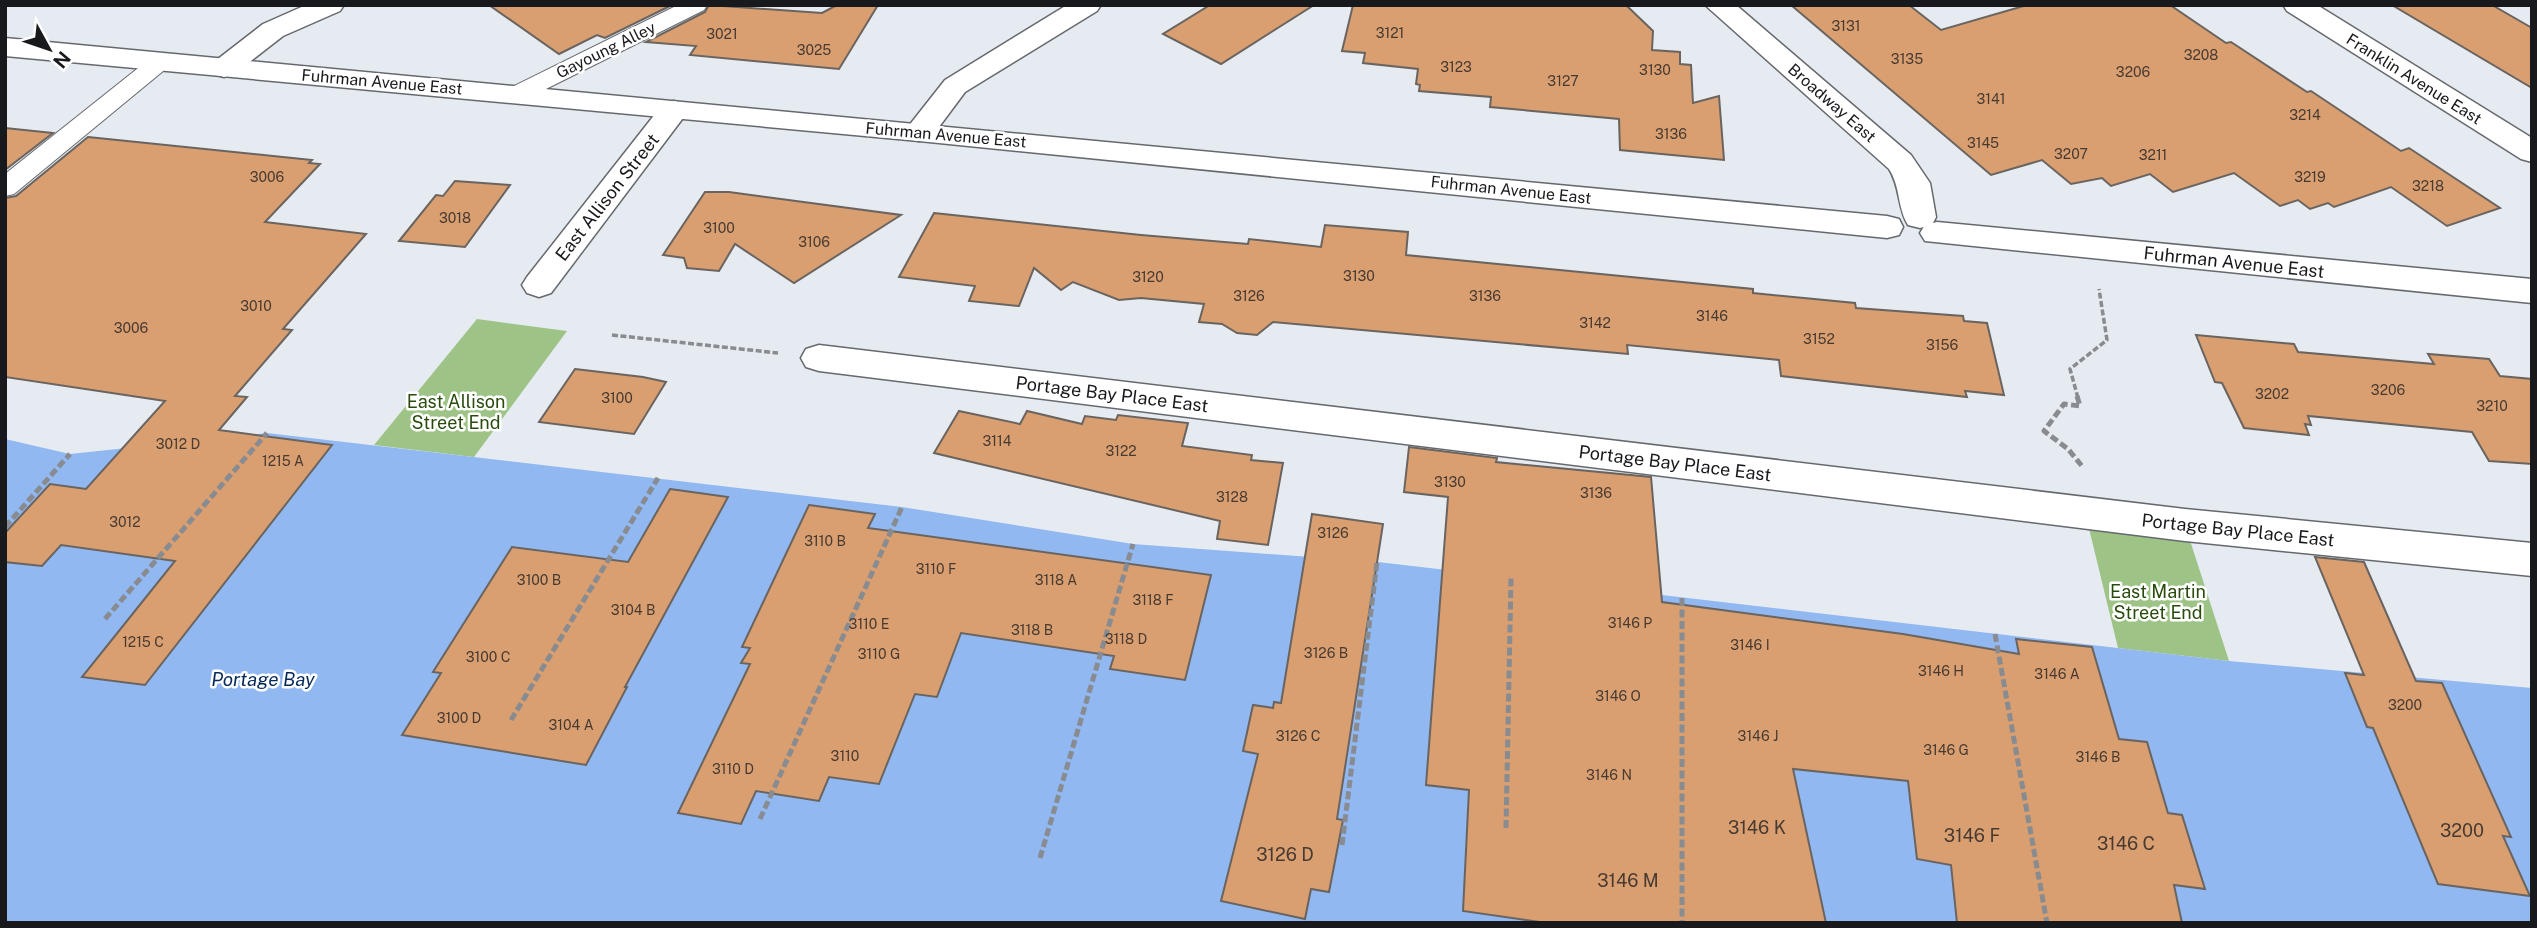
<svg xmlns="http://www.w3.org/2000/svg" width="2537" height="928" viewBox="0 0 2537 928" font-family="'Public Sans',sans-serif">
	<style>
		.forest { fill: #9dc387 }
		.water { fill: #91b8f1 }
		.building { fill: #d99f71; stroke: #6a6460; stroke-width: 2 }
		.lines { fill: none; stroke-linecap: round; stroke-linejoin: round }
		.lane-casing { stroke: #65696e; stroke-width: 2 }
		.street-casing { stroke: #65696e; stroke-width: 3 }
		.secondary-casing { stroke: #65696e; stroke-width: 3 }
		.path-far1 { stroke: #888b90; stroke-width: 3.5; stroke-dasharray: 6 2.5; stroke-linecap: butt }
		.path { stroke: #888b90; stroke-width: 5; stroke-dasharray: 8 3.5; stroke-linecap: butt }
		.lane { fill: #fff; fill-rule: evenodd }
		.street { fill: #fff; fill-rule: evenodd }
		.secondary { fill: #fff; fill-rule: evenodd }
		.labels { text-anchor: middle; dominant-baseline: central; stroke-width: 5; stroke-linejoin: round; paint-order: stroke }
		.number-label { font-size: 14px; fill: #483a31 }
		.far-street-label { font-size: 16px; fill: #18191c; stroke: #fff }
		.street-label { font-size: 18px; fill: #18191c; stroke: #fff }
		.park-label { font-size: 18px; fill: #294c0e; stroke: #fff }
		.near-number-label { font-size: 18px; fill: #483a31 }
		.water-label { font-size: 19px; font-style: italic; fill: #04295a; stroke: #fff }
	</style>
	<rect width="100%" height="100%" fill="#e6ebf1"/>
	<!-- forest -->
	<g class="forest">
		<polygon points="477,319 567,331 474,457 374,445"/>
		<polygon points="2085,512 2185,525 2229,661 2118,648"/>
	</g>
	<!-- water -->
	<polygon class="water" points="267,433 902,507 1133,544 1378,562 2229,661 2532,688 2532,923 5,923 5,439 70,454"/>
	<!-- building -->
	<g class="building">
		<polygon points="489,5 672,5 605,38 597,35 559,54"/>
		<polygon points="709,5 822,13 837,5 878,5 839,69 690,55 696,46 646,42 705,12"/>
		<polygon points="1210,5 1314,5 1221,64 1163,34"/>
		<polygon points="1353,5 1626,5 1653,31 1652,50 1680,52 1680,64 1691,65 1693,103 1719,96 1724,160 1620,150 1619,119 1490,107 1491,97 1419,91 1420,85 1416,84 1418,69 1363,63 1365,53 1342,51"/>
		<polygon points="1791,5 1909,5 1941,30 2027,5 2170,5 2226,43 2231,42 2307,92 2311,91 2401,151 2409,148 2500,208 2447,226 2391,187 2334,207 2328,203 2310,209 2298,200 2280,206 2234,173 2173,192 2150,174 2111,186 2102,178 2071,184 2042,160 1991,175"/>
		<polygon points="2392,5 2492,5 2532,28 2532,88"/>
		<polygon points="5,128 53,133 5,170"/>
		<polygon points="88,137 312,160 309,163 320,164 265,222 366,234 283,329 292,330 235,396 247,397 219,430 332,445 145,685 82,677 175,561 61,545 42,566 5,562 5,533 50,484 86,489 165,401 5,377 5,198 16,196"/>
		<polygon points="455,181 510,185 465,247 399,241 436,195 443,196"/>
		<polygon points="705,192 729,192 901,215 794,283 735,244 719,271 687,268 684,258 663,255"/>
		<polygon points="934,213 1141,235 1248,244 1249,239 1321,247 1325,225 1408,232 1406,255 1753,289 1753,293 1855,303 1856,308 1963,316 1964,321 1987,323 2004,395 1965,391 1967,397 1781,376 1779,360 1627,345 1628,354 1273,322 1257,335 1237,333 1222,324 1199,322 1204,304 1141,298 1119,300 1073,282 1061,290 1034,268 1019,306 969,301 975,286 899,277"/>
		<polygon points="2196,335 2294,344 2298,352 2434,364 2428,354 2489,359 2500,376 2532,379 2532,464 2489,461 2472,432 2308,416 2311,425 2305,424 2309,435 2244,428 2222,383 2215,382"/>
		<polygon points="575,369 643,377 666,382 634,434 539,422"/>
		<polygon points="959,411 1020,424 1027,411 1082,424 1085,416 1116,420 1118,415 1188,423 1182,446 1252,455 1251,460 1283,463 1268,545 1217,539 1220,521 934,453"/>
		<polygon points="1409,447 1497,458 1496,462 1651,477 1662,602 1903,634 2019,654 2016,639 2092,647 2119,739 2147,742 2168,813 2182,815 2205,889 2174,885 2182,923 1957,923 1951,865 1917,859 1908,781 1793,769 1826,923 1547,923 1463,911 1469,790 1426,785 1448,497 1404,492"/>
		<polygon points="670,489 728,497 625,687 627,687 586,765 402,735 441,673 433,672 512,547 628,562"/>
		<polygon points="809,505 875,514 868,528 1211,575 1185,680 1110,669 1114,656 961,633 937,697 915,694 879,784 829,777 819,801 756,791 741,824 678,813 750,664 741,663 750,648 742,647"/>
		<polygon points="1312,514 1383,524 1337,819 1343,820 1329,892 1311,889 1305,919 1221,901 1258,754 1243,751 1253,705 1273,708 1274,702 1281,703"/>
		<polygon points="2315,557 2364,562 2416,681 2442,683 2511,837 2503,836 2530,896 2438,884 2373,728 2367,727 2345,673 2364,675"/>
	</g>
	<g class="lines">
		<!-- lane casing -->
		<g class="lane-casing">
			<g id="lane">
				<polygon points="678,5 707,5 704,10 524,100 506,100 503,95 506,90"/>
				<polygon points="160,55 168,57 172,62 168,67 14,194 5,196 5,174 152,57"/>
			</g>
		</g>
		<!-- street casing -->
		<g class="street-casing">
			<g id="street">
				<polygon points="306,5 344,5 340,11 283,36 234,74 224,77 214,74 209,68 214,62 263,24"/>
				<polygon points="1067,5 1101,5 1097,11 965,92 930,139 919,141 908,139 904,132 945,80"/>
				<path d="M1705 5H1736L1911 155 1930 183 1936 217 1932 225 1920 228 1908 225C1897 207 1901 188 1889 169Z"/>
				<polygon points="674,101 685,104 689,110 551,293 539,297 527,293 522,285 527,277 663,104"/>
				<polygon points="819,345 2185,509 2532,543 2532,576 2185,541 819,371 806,367 801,358 806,349"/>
			</g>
		</g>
		<!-- secondary casing -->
		<g class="secondary-casing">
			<g id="secondary">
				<polygon points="2283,5 2317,5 2532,138 2532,162 2521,159 2287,11"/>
				<polygon points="5,38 1887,216 1899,219 1903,227 1899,235 1887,238 919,141 5,56"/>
				<polygon points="1937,222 2532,279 2532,303 1925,241 1920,233 1925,225"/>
			</g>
		</g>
		<!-- path-far1 -->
		<g class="path-far1">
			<polyline points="612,335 778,353"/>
			<polyline points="2078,398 2070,369 2107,340 2099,289"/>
		</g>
		<!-- path -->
		<g class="path">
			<polyline points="2077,396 2080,406 2064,404 2044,431 2068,449 2082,466"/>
			<polyline points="5,527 70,454"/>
			<polyline points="1682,598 1682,923"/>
			<polyline points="105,619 267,433"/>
			<polyline points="1995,634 2047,923"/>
			<polyline points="511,720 658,478"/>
			<polyline points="760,819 902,507"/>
			<polyline points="1506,828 1511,577"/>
			<polyline points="1342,845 1377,562"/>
			<polyline points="1040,858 1133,544"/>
		</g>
		<!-- lane -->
		<use href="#lane" class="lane"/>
		<!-- street -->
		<use href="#street" class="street"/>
		<!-- secondary -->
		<use href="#secondary" class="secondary"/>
	</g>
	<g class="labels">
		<!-- number labels -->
		<g class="number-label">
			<text x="1846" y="26">3131</text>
			<text x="1390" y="33">3121</text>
			<text x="722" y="34">3021</text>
			<text x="814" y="50">3025</text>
			<text x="2201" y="55">3208</text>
			<text x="1907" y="59">3135</text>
			<text x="1456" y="67">3123</text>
			<text x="1655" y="70">3130</text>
			<text x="2133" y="72">3206</text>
			<text x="1563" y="81">3127</text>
			<text x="1991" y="99">3141</text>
			<text x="2305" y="115">3214</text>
			<text x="1671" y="134">3136</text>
			<text x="1983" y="143">3145</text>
			<text x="2071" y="154">3207</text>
			<text x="2153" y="155">3211</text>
			<text x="267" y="177">3006</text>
			<text x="2310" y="177">3219</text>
			<text x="2428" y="186">3218</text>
			<text x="455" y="218">3018</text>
			<text x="719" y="228">3100</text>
			<text x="814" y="242">3106</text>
			<text x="1359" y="276">3130</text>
			<text x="1148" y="277">3120</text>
			<text x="1249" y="296">3126</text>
			<text x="1485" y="296">3136</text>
			<text x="256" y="306">3010</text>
			<text x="1712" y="316">3146</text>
			<text x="1595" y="323">3142</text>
			<text x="131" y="328">3006</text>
			<text x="1819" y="339">3152</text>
			<text x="1942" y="345">3156</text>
			<text x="2388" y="390">3206</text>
			<text x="2272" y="394">3202</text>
			<text x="617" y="398">3100</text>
			<text x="2492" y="406">3210</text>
			<text x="997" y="441">3114</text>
			<text x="178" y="444">3012 D</text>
			<text x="1121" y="451">3122</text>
			<text x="283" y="461">1215 A</text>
			<text x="1450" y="482">3130</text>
			<text x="1596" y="493">3136</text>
			<text x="1232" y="497">3128</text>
			<text x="125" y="522">3012</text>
			<text x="1333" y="533">3126</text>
			<text x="825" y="541">3110 B</text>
			<text x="936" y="569">3110 F</text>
			<text x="539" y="580">3100 B</text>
			<text x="1056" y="580">3118 A</text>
			<text x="1153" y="600">3118 F</text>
			<text x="633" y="610">3104 B</text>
			<text x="1630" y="623">3146 P</text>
			<text x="869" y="624">3110 E</text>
			<text x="1032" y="630">3118 B</text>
			<text x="1126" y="639">3118 D</text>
			<text x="143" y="642">1215 C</text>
			<text x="1750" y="645">3146 I</text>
			<text x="1326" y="653">3126 B</text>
			<text x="879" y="654">3110 G</text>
			<text x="488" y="657">3100 C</text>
			<text x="1941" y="671">3146 H</text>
			<text x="2057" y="674">3146 A</text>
			<text x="1618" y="696">3146 O</text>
			<text x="2405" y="705">3200</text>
			<text x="459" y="718">3100 D</text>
			<text x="571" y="725">3104 A</text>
			<text x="1298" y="736">3126 C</text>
			<text x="1758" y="736">3146 J</text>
			<text x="1946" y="750">3146 G</text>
			<text x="845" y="756">3110</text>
			<text x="2098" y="757">3146 B</text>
			<text x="733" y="769">3110 D</text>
			<text x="1609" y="775">3146 N</text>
		</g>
		<!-- far-street labels -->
		<g class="far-street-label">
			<text transform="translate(606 50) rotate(-26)">Gayoung Alley</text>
			<text transform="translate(2414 79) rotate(32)">Franklin Avenue East</text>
			<text transform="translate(382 82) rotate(5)">Fuhrman Avenue East</text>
			<text transform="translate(1832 103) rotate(41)">Broadway East</text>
			<text transform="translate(946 135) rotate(5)">Fuhrman Avenue East</text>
			<text transform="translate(1511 190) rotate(6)">Fuhrman Avenue East</text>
		</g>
		<!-- street labels -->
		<g class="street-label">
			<text transform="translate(607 197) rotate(-52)">East Allison Street</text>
			<text transform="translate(2234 262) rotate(6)">Fuhrman Avenue East</text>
			<text transform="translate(1112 394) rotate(7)">Portage Bay Place East</text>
			<text transform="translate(1675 463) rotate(7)">Portage Bay Place East</text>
			<text transform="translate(2238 530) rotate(6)">Portage Bay Place East</text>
		</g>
		<!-- park labels -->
		<g class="park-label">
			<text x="456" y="401">East Allison<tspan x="456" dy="21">Street End</tspan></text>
			<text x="2158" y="591">East Martin<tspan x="2158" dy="21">Street End</tspan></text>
		</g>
		<!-- near-number labels -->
		<g class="near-number-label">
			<text x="1757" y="827">3146 K</text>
			<text x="2462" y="830">3200</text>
			<text x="1972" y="835">3146 F</text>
			<text x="2126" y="843">3146 C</text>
			<text x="1285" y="854">3126 D</text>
			<text x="1628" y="880">3146 M</text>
		</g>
		<!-- water labels -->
		<g class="water-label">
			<text x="263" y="679">Portage Bay</text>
		</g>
	</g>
	<!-- border -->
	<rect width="2537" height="928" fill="none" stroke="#18191c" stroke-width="14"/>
	<!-- north arrow -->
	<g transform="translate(49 49) rotate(130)" stroke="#ffffff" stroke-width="5" paint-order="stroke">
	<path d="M0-5L12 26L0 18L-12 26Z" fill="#18191c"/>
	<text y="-10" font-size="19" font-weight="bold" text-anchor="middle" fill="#18191c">N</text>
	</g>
</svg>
